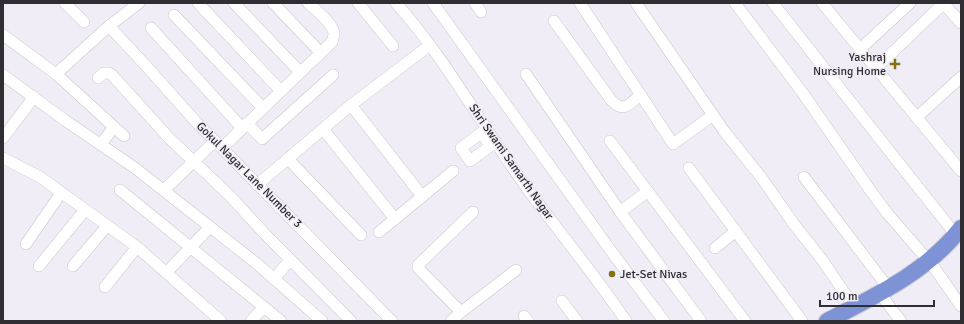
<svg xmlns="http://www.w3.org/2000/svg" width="964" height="324" viewBox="0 0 964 324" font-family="Signika,sans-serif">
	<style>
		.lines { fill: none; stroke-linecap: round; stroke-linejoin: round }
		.minor-casing { stroke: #c8c5ce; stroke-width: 12 }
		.highway-casing { stroke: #cdcdce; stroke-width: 18 }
		.minor { stroke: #fff; stroke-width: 11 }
		.highway { stroke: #7e92d6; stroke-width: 16 }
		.poi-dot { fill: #837213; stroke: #f0edf6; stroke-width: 1.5 }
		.labels { text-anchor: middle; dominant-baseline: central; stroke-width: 3; stroke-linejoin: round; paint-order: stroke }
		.poi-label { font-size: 12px; fill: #302e32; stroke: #f0edf6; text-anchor: end }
		.street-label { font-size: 12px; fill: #302e32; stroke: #f0edf6 }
	</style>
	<rect width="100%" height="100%" fill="#f0edf6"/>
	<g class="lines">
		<!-- minor casing -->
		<g class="minor-casing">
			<g id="minor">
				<polyline points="65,3 84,22"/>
				<polyline points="198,3 281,91"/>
				<polyline points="234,3 300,72"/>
				<polyline points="273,3 320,52"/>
				<polyline points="358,3 393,46"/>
				<path d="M396 3C446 59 482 126 526 187 559 232 595 275 626 321"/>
				<polyline points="433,3 611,251 664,321"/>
				<polyline points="475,3 481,12"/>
				<polyline points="580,3 673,144 713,115"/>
				<polyline points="636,3 724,131 761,177 793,223 823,261 854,307"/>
				<polyline points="735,3 802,92 870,190 887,213 933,266 961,306"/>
				<polyline points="773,3 894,157 956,235"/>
				<polyline points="822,3 961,171"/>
				<polyline points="943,3 961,23"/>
				<polyline points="174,15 263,108"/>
				<path d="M554 21 611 100C623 113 629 105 640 95"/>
				<polyline points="109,26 148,68 197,123 392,321"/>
				<polyline points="151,28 242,128"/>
				<polyline points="3,35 56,74 109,26 139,3"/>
				<polyline points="860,49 910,3"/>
				<polyline points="876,68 943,4"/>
				<polyline points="56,74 124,136"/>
				<polyline points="526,74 621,213 701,321"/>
				<polyline points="3,75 66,121 135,168 256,263 322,321"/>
				<polyline points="98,78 104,73 109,73 112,75 169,138 231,197 264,233 351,321"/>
				<polyline points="351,105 422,196"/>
				<polyline points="917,117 961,77"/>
				<polyline points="247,123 262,139 333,75"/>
				<polyline points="323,129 395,219"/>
				<polyline points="3,138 34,97"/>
				<polyline points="610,141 745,321"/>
				<polyline points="101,144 114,127"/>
				<polyline points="490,145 481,133 461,148 470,161 496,142"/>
				<path d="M222 148 332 42C332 41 334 36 334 35 335 25 316 10 308 3"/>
				<polyline points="3,158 40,177 137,247 221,321"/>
				<polyline points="288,159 361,235"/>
				<polyline points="689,168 802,321"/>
				<polyline points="804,177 889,289"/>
				<polyline points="257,185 351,105 430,45"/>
				<polyline points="120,190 281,321"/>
				<polyline points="164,190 215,141"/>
				<polyline points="620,212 648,191"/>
				<polyline points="379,232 453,171"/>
				<polyline points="26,244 61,193"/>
				<polyline points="715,248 736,231"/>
				<polyline points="39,266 85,210"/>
				<polyline points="73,266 107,226"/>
				<polyline points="166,273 210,227"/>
				<polyline points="274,279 290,260"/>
				<polyline points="105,287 137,247"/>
				<polyline points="884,299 901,321"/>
				<polyline points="562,301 577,321"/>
				<polyline points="461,312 418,268 418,265 473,212"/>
				<polyline points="524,316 528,321"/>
				<polyline points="251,321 264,307"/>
				<polyline points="451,321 461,312 516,270"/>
			</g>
		</g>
		<!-- highway casing -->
		<g class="highway-casing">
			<path id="highway" d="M827 321C875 296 927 272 961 228"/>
		</g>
		<!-- minor -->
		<use href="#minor" class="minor"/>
		<!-- highway -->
		<use href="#highway" class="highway"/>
	</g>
	<!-- markers -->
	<g class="poi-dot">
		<path d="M893 58h4v4h4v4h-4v4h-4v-4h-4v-4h4z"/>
		<circle cx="612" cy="274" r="4"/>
	</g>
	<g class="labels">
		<!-- poi labels -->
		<g class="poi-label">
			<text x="886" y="57">Yashraj<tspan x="886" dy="14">Nursing Home</tspan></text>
			<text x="620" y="274" text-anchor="start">Jet-Set Nivas</text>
		</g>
		<!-- street labels -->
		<g class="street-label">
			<text transform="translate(511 162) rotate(55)">Shri Swami Samarth Nagar</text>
			<text transform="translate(249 175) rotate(45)">Gokul Nagar Lane Number 3</text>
		</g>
	</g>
	<!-- border -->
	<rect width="964" height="324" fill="none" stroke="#302e32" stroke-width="8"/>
	<!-- scale -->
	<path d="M820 300v6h114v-6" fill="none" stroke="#302e32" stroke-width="2"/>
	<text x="826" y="300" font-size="12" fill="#302e32" stroke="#f0edf6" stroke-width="3" paint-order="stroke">100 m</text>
</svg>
